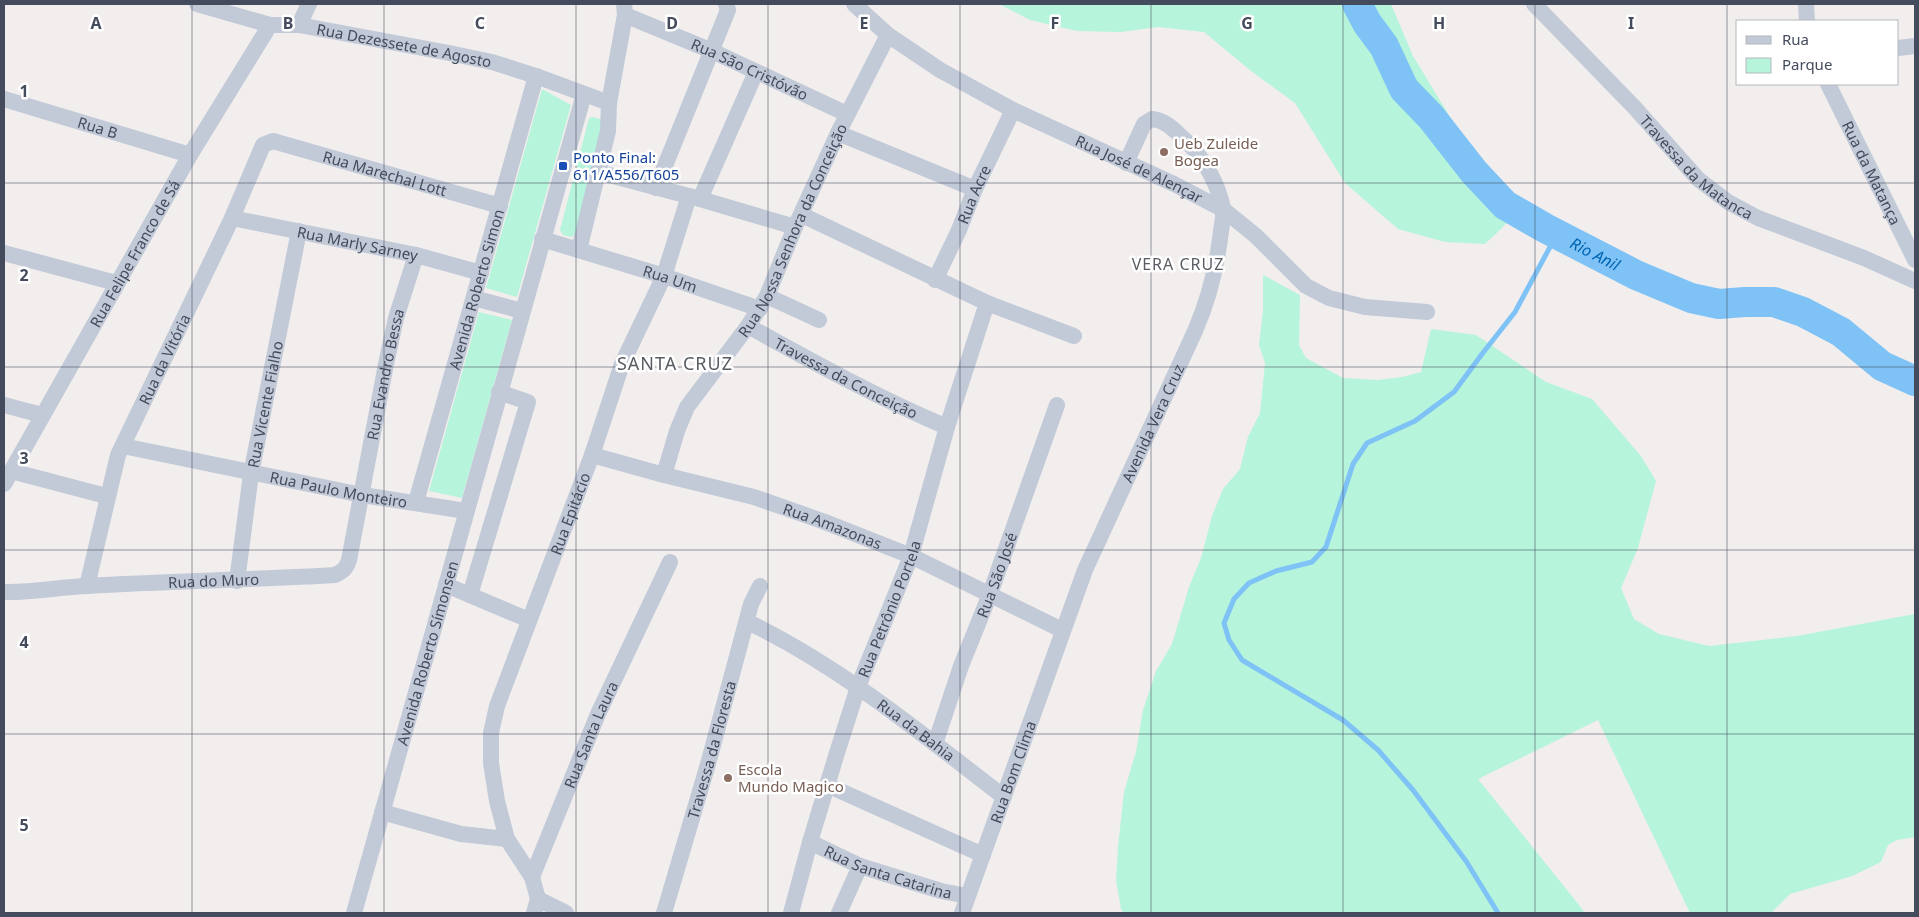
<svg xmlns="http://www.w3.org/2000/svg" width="1919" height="917" viewBox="0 0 1919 917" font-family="'Noto Sans',sans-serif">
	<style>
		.green { fill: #b6f4dc }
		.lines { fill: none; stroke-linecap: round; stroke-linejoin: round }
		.stream { stroke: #7ec2f6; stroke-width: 5 }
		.river { stroke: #7ec2f6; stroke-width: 30 }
		.minor { stroke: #c2c9d7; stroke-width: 16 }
		.grid { fill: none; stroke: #444b5d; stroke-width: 1; stroke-opacity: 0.55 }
		.education-dot { fill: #8d6e63; stroke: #fff; stroke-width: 2 }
		.transit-dot { fill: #1a4fb4; stroke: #fff; stroke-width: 2 }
		.labels { text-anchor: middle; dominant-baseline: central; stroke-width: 5; stroke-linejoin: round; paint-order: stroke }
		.street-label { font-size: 15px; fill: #444b5d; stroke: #fff }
		.education-label { font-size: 15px; fill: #785e54; stroke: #fff; text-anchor: start }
		.transit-label { font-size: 15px; fill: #164399; stroke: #fff; text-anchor: start }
		.water-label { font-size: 16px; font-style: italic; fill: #0066b4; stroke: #fff }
		.neighbourhood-label { font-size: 16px; letter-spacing: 1px; fill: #595c63; stroke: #fff }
		.quarter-label { font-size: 18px; letter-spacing: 1px; fill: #595c63; stroke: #fff }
		.grid-label { font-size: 16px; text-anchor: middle; font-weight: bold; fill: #444b5d; stroke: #fff; stroke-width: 5; stroke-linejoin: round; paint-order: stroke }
	</style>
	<rect width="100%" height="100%" fill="#f1eeed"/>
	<!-- green -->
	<g class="green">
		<polygon points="999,4 1391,4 1413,56 1455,125 1505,191 1515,212 1503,227 1485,244 1445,242 1398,229 1345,183 1295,103 1251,71 1204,32 1158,27 1121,32 1077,31 1030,20"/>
		<polygon points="542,89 571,105 517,297 486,288"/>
		<polygon points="593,117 603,120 576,234 571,237 563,235 560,230 589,118"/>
		<polygon points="1263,275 1300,295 1299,345 1306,358 1343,378 1378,380 1402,377 1421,372 1431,329 1476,335 1546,382 1592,399 1641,456 1656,481 1638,548 1621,588 1634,619 1659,634 1709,646 1797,636 1915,614 1915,837 1897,840 1888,845 1881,862 1852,876 1790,894 1771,913 1690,913 1598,720 1478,779 1583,910 1584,913 1124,913 1121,909 1116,880 1118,847 1124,792 1136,752 1143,710 1156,671 1172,644 1189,587 1201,558 1212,516 1223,489 1240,469 1248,437 1260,413 1265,363 1259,345 1263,310"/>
		<polygon points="479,312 512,320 462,498 429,491"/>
	</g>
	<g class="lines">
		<!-- stream -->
		<polyline class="stream" points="1498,913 1466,861 1413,790 1378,750 1343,720 1242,660 1229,640 1224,623 1234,599 1249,583 1276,571 1312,562 1326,547 1353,464 1367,443 1415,421 1454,392 1482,354 1515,312 1557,234"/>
		<!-- river -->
		<path class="river" id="s1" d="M1357 4 1367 23 1384 46 1404 89 1431 117 1474 172 1505 205 1545 228 1636 275 1691 298 1719 304 1745 302H1774L1803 312 1841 332 1882 366 1915 381"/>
		<!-- minor -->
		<g class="minor">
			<path id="s2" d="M197 4 270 25H299L449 53 492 62 536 76 609 103"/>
			<path id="s3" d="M854 4 888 35 940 70 1013 110 1174 184 1224 210 1256 236 1306 286 1329 298 1365 307 1427 312"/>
			<path id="s4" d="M1534 4 1635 108 1698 179 1728 202 1758 218 1864 258 1915 281"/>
			<polyline points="1806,4 1807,21"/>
			<path id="s5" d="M625 15 712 51 847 114"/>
			<polyline points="299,25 309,4"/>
			<polyline points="1898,48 1915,46"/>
			<path id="s6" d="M1828 84 1915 260"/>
			<path id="s7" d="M4 99 190 155"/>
			<polyline points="838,133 975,189"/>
			<polyline points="598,172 700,199 795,227"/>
			<polyline points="656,188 728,10 726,4"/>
			<polyline points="700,199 756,72"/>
			<polyline points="802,215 987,303 1074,336"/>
			<path id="s8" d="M232 218 416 255 481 273"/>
			<path id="s9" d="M542 239 664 276 760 309"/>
			<polyline points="579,250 608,131 609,103 625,15 624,4"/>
			<polyline points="4,253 116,283"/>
			<path id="s10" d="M935 280 959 230 975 189 1013 110"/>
			<polyline points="767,296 819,320"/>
			<polyline points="474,298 522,311"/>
			<path id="s11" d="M748 326C813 362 878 398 947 427"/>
			<polyline points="4,405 42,415"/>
			<path id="s12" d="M123 446 362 495 466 511"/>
			<path id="s13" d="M592 455 664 475 754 497 825 522 911 556 1062 630"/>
			<polyline points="11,471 106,496"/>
			<path id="s14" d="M664 475 677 431 687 407 748 326 767 296 795 227 838 133 888 35"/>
			<path id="s15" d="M4 484 190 155 270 25"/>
			<path id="s16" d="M416 502 536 76"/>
			<path id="s17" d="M237 581 251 474 299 231"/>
			<polyline points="446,585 529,620"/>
			<path id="s18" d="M87 586 118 455 232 218 263 145 273 141 500 206"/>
			<path id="s19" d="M4 592C32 593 59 587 87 586 170 581 252 580 335 575 343 571 346 569 349 560L386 364 396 318 416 255"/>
			<polyline points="470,595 528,402 499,392"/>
			<path id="s20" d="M748 622C841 667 922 734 1004 797"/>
			<path id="s21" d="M935 744 961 666 990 594 1057 405"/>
			<polyline points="827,785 983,855"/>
			<polyline points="382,812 461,834 507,839"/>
			<path id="s22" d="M810 842 860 866 941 891 967 896"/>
			<path id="s23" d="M532 877 598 714 670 562"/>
			<polyline points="538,899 566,913"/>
			<path id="s24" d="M354 913 584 94"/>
			<path id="s25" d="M534 913 538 899 532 877 507 839 497 801 491 763V733L497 706 592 455 622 364 664 276 689 196"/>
			<path id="s26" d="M664 913 708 764 751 604 760 586"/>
			<path id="s27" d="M791 913 810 842 836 756 858 687 911 556 947 427 987 303"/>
			<polyline points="839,913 860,866"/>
			<path id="s28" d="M962 913 1085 570 1195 331C1209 299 1217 266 1221 231 1222 224 1224 215 1223 208 1218 184 1204 158 1186 141 1176 132 1166 120 1152 119L1144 124 1126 163"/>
		</g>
	</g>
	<!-- grid -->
	<path class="grid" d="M192 4V913M384 4V913M576 4V913M768 4V913M960 4V913M1151 4V913M1343 4V913M1535 4V913M1727 4V913M4 183H1915M4 367H1915M4 550H1915M4 734H1915"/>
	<!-- markers -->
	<g class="education-dot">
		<circle cx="1164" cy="152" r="5"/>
		<circle cx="728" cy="778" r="5"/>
	</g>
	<rect class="transit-dot" x="558" y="161" width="10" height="10" rx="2.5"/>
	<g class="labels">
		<!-- street labels -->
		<g class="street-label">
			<text stroke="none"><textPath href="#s2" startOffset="212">Rua Dezessete de Agosto</textPath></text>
			<text stroke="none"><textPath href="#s5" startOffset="136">Rua São Cristóvão</textPath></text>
			<text stroke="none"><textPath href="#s7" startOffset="98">Rua B</textPath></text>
			<text stroke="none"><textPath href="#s4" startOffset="231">Travessa da Matanca</textPath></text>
			<text stroke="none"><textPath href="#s3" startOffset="331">Rua José de Alençar</textPath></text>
			<text stroke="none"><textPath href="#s6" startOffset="99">Rua da Matança</textPath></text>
			<text stroke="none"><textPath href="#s18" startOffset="604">Rua Marechal Lott</textPath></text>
			<text stroke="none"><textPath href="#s10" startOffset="94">Rua Acre</textPath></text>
			<text stroke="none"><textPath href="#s14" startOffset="279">Rua Nossa Senhora da Conceição</textPath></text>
			<text stroke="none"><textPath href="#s8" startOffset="128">Rua Marly Sarney</textPath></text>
			<text stroke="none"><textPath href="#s15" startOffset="265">Rua Felipe Franco de Sá</textPath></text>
			<text stroke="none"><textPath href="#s9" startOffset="134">Rua Um</textPath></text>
			<text stroke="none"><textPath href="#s16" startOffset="221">Avenida Roberto Simon</textPath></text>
			<text stroke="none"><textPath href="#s18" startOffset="241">Rua da Vitória</textPath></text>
			<text stroke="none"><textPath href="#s19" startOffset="542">Rua Evandro Bessa</textPath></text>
			<text stroke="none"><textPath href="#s11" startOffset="111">Travessa da Conceição</textPath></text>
			<text stroke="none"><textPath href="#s17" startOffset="179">Rua Vicente Fialho</textPath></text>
			<text stroke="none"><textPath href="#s28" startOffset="526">Avenida Vera Cruz</textPath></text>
			<text stroke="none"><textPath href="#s12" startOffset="220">Rua Paulo Monteiro</textPath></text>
			<text stroke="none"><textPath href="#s25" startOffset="424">Rua Epitácio</textPath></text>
			<text stroke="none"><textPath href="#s13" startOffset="251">Rua Amazonas</textPath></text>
			<text stroke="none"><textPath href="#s21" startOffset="180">Rua São José</textPath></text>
			<text stroke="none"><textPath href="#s19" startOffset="210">Rua do Muro</textPath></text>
			<text stroke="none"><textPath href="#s27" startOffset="320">Rua Petrônio Portela</textPath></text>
			<text stroke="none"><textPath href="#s24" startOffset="270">Avenida Roberto Símonsen</textPath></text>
			<text stroke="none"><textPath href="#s20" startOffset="200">Rua da Bahia</textPath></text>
			<text stroke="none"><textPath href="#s23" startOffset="154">Rua Santa Laura</textPath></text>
			<text stroke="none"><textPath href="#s26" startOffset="170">Travessa da Floresta</textPath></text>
			<text stroke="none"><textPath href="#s28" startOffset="150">Rua Bom Clima</textPath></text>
			<text stroke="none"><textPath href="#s22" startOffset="84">Rua Santa Catarina</textPath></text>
		</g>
		<!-- education labels -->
		<g class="education-label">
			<text x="1174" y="143">Ueb Zuleide<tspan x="1174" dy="17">Bogea</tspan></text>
			<text x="738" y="769">Escola<tspan x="738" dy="17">Mundo Magico</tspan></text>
		</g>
		<!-- transit labels -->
		<g class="transit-label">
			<text x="573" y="157">Ponto Final:<tspan x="573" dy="17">611/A556/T605</tspan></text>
		</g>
		<!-- water labels -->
		<g class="water-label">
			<text stroke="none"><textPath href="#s1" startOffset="354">Rio Anil</textPath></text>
		</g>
		<!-- neighbourhood labels -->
		<g class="neighbourhood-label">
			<text x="1178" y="264">VERA CRUZ</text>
		</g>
		<!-- quarter labels -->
		<g class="quarter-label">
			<text x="675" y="363">SANTA CRUZ</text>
		</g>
	</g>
	<g class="grid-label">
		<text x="96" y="29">A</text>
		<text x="288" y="29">B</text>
		<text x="480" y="29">C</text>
		<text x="672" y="29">D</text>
		<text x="864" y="29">E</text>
		<text x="1055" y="29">F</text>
		<text x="1247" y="29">G</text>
		<text x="1439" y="29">H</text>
		<text x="1631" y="29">I</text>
		<text x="24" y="97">1</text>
		<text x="24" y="281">2</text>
		<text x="24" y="464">3</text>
		<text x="24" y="648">4</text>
		<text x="24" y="831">5</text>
	</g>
	<!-- border -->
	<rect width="1919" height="917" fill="none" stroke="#444b5d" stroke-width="10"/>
	<!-- legend -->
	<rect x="1736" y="20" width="162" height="65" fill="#ffffff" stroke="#b4b7be"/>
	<rect x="1746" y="36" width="25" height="8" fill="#c2c9d7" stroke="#b4b7be"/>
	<text x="1782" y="45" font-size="15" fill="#444b5d">Rua</text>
	<rect x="1746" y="58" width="25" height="15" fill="#b6f4dc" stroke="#b4b7be"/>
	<text x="1782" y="70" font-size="15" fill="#444b5d">Parque</text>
</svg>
